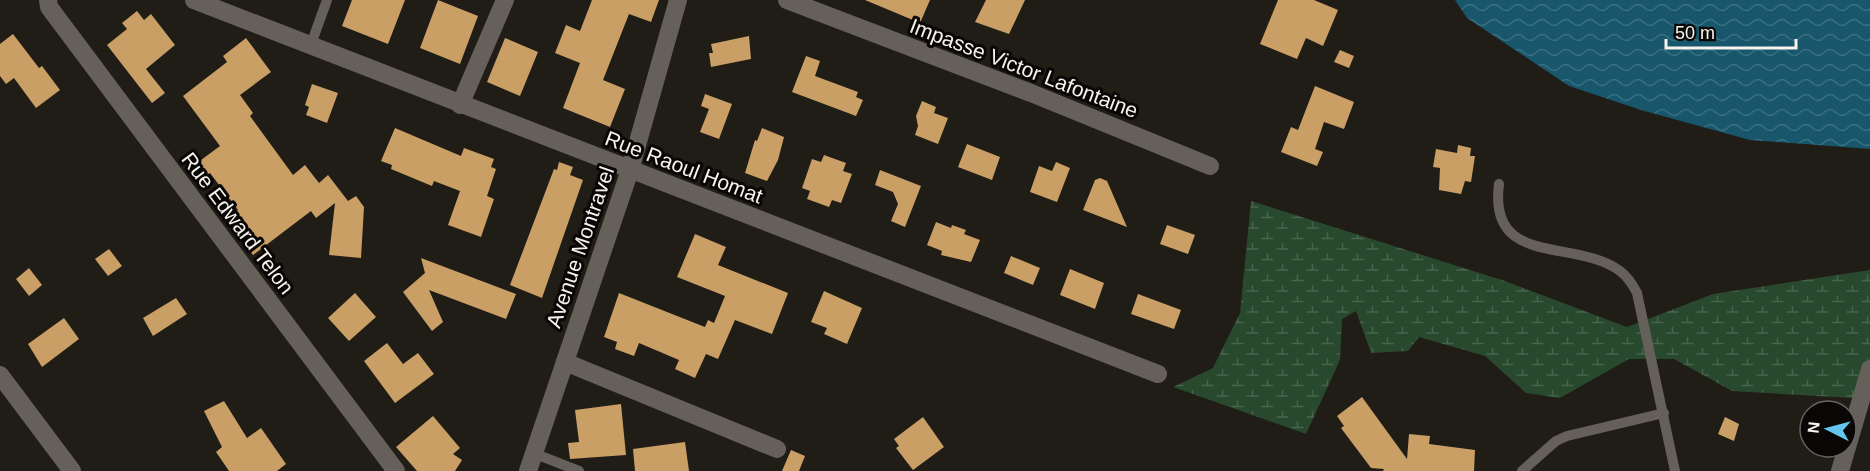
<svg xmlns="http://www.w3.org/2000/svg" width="1870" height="471" viewBox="0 0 1870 471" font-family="Arial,sans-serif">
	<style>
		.wetland { fill: url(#wetland-marsh) }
		.water { fill: url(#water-waves) }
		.building { fill: #c99f66 }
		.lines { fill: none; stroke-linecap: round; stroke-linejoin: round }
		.lane { stroke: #65605a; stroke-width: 10 }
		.street { stroke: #65605a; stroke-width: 18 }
		.labels { text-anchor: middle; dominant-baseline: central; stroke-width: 6; stroke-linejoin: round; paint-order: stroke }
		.street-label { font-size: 21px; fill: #f6f3ef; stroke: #080705 }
	</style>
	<defs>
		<pattern id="wetland-marsh" width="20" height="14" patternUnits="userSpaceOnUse" patternTransform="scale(1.5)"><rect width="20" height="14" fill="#28492e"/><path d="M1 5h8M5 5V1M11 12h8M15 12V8" fill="none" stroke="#48644d"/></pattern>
		<pattern id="water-waves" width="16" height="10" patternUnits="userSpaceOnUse" patternTransform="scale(1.5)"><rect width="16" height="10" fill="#18566c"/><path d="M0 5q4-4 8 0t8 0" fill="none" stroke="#3a6f81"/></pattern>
	</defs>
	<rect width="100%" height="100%" fill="#201c16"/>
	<!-- wetland -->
	<polygon class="wetland" points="1251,201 1505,281 1627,327 1713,294 1870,270 1870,399 1732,391 1674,359 1629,359 1560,398 1526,393 1485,356 1419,337 1408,351 1371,353 1356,311 1342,319 1340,360 1306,434 1173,387 1213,368 1240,313"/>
	<!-- water -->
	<polygon class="water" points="1455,0 1870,0 1870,149 1750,140 1641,110 1569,86 1467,18"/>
	<!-- building -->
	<g class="building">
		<polygon points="352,0 405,0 388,44 342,26"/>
		<polygon points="438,0 478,16 460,64 420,48"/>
		<polygon points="592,0 659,0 651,22 629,14 603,80 625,89 610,127 563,108 580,63 555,53 566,25 580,31"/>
		<polygon points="865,0 930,0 920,23"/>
		<polygon points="986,0 1025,0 1009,34 975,22"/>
		<polygon points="1278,0 1314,0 1338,10 1323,46 1306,38 1297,59 1260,44"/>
		<polygon points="137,11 144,20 151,14 175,45 146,69 165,93 152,103 107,45 127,29 122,23"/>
		<polygon points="13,34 39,68 42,66 60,90 36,108 14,78 6,84 0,76 0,44"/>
		<polygon points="749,36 751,59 711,67 709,53 713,53 711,44"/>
		<polygon points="246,38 271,72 240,95 253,113 250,116 293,175 305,165 319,183 328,175 348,201 356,196 364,207 361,258 329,255 335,203 316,218 311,211 253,255 226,219 238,210 210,173 206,175 197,163 220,146 183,96 227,62 223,56"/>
		<polygon points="505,38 538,52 520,96 487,82"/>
		<polygon points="1340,50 1354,56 1349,68 1334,62"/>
		<polygon points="806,56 820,61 815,76 858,92 856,97 863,100 856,116 792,92"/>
		<polygon points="312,84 338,93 327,123 306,115 309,107 305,105"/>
		<polygon points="1315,86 1354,102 1344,129 1324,122 1315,149 1323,152 1317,166 1281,152 1291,127 1298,130"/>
		<polygon points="705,94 732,104 719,139 700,132 709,109 701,106"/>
		<polygon points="922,101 936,107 934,113 948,118 938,144 915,135 918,126 916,116"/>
		<polygon points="395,128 461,156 464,148 494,159 491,167 496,169 487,196 494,199 481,237 448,225 460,191 434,181 432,186 391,169 392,165 381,161"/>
		<polygon points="762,128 784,137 778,160 767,181 745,173 755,140 757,141"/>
		<polygon points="967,144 1000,157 992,180 958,167"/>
		<polygon points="1458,145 1471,148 1470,156 1475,156 1471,182 1465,181 1461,194 1439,190 1440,168 1433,167 1436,149 1457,153"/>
		<polygon points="824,155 846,163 843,171 852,174 841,203 832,200 829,207 807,199 810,191 802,188 812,159 821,162"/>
		<polygon points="559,162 573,167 570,175 583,180 542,298 510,285 554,169 557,170"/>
		<polygon points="1056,162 1070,168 1057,202 1030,192 1039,166 1052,171"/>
		<polygon points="880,170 921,186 905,227 891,221 898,204 893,192 875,185"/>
		<polygon points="1100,178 1107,181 1127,227 1083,210 1095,180"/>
		<polygon points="936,222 951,228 952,225 966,230 964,234 980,240 971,262 941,255 942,251 927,245"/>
		<polygon points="1167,225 1195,235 1188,254 1160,244"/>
		<polygon points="695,234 726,247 718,265 788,293 772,334 735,320 718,359 706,354 695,378 675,369 679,360 639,343 634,356 615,349 617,342 604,337 619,293 705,327 708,320 714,323 725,296 677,277"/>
		<polygon points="109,249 122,266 108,276 95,259"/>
		<polygon points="1011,256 1040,268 1033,285 1004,273"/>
		<polygon points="421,258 516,294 506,319 429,290 443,322 432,331 403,292 425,273"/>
		<polygon points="29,268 42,285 29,296 16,279"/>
		<polygon points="1070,269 1104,283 1095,309 1060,295"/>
		<polygon points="824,291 862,308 847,344 824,334 827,328 811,322"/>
		<polygon points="355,293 376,317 349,341 328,318"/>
		<polygon points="1138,294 1181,310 1174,329 1131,314"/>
		<polygon points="176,298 187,314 153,336 143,318"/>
		<polygon points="64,318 79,339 42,367 28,344"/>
		<polygon points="387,343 403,364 418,353 434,374 395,403 364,361"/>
		<polygon points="1362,397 1407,459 1409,434 1430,436 1429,444 1475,450 1474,471 1383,471 1384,469 1371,468 1341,428 1344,426 1337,416"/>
		<polygon points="224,401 247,438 261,428 286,464 277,471 229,471 216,452 222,447 204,411"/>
		<polygon points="621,404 626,455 570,459 568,443 579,442 575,410"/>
		<polygon points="433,416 460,448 453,454 462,460 455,471 417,471 396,447"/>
		<polygon points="923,417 944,447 913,470 896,448 899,446 894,439"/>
		<polygon points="1725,417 1739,424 1734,441 1718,434"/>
		<polygon points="685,442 689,471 635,471 633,449"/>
		<polygon points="791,450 805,456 799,471 782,471"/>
	</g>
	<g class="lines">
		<!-- lane -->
		<g class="lane">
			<polyline points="310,47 327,0"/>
			<path d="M1499 184C1488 268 1575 238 1620 271 1628 277 1633 285 1637 293L1675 471"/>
			<polyline points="533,453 579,471"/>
			<polyline points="1522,471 1556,441 1567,436 1664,413"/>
		</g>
		<!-- street -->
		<g class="street">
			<polyline points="48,0 49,7 396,471"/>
			<polyline points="194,0 1158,374"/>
			<polyline points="787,0 1031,93 1210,166"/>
			<polyline points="460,105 505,0"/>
			<polyline points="565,362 777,449"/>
			<polyline points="0,375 72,471"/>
			<polyline points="528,471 630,170 678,0"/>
			<polyline points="1840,471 1870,369"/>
		</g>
	</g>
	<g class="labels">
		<!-- street labels -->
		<g class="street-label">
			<text transform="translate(1024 68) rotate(21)">Impasse Victor Lafontaine</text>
			<text transform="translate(684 167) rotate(21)">Rue Raoul Homat</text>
			<text transform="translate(238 223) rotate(53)">Rue Edward Telon</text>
			<text transform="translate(580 247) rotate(-71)">Avenue Montravel</text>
		</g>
	</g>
	<!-- north arrow -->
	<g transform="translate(1828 429) rotate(276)"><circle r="28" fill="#080705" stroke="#676563" stroke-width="1.5"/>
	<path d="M0-4.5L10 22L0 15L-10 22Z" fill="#64c5ee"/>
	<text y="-9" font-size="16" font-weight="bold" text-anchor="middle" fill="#f6f3ef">N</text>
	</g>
	<!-- scale -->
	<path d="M1666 39v9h130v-9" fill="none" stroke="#f6f3ef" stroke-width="3"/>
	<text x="1675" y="39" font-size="18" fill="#f6f3ef" stroke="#080705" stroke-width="4.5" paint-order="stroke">50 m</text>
</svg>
